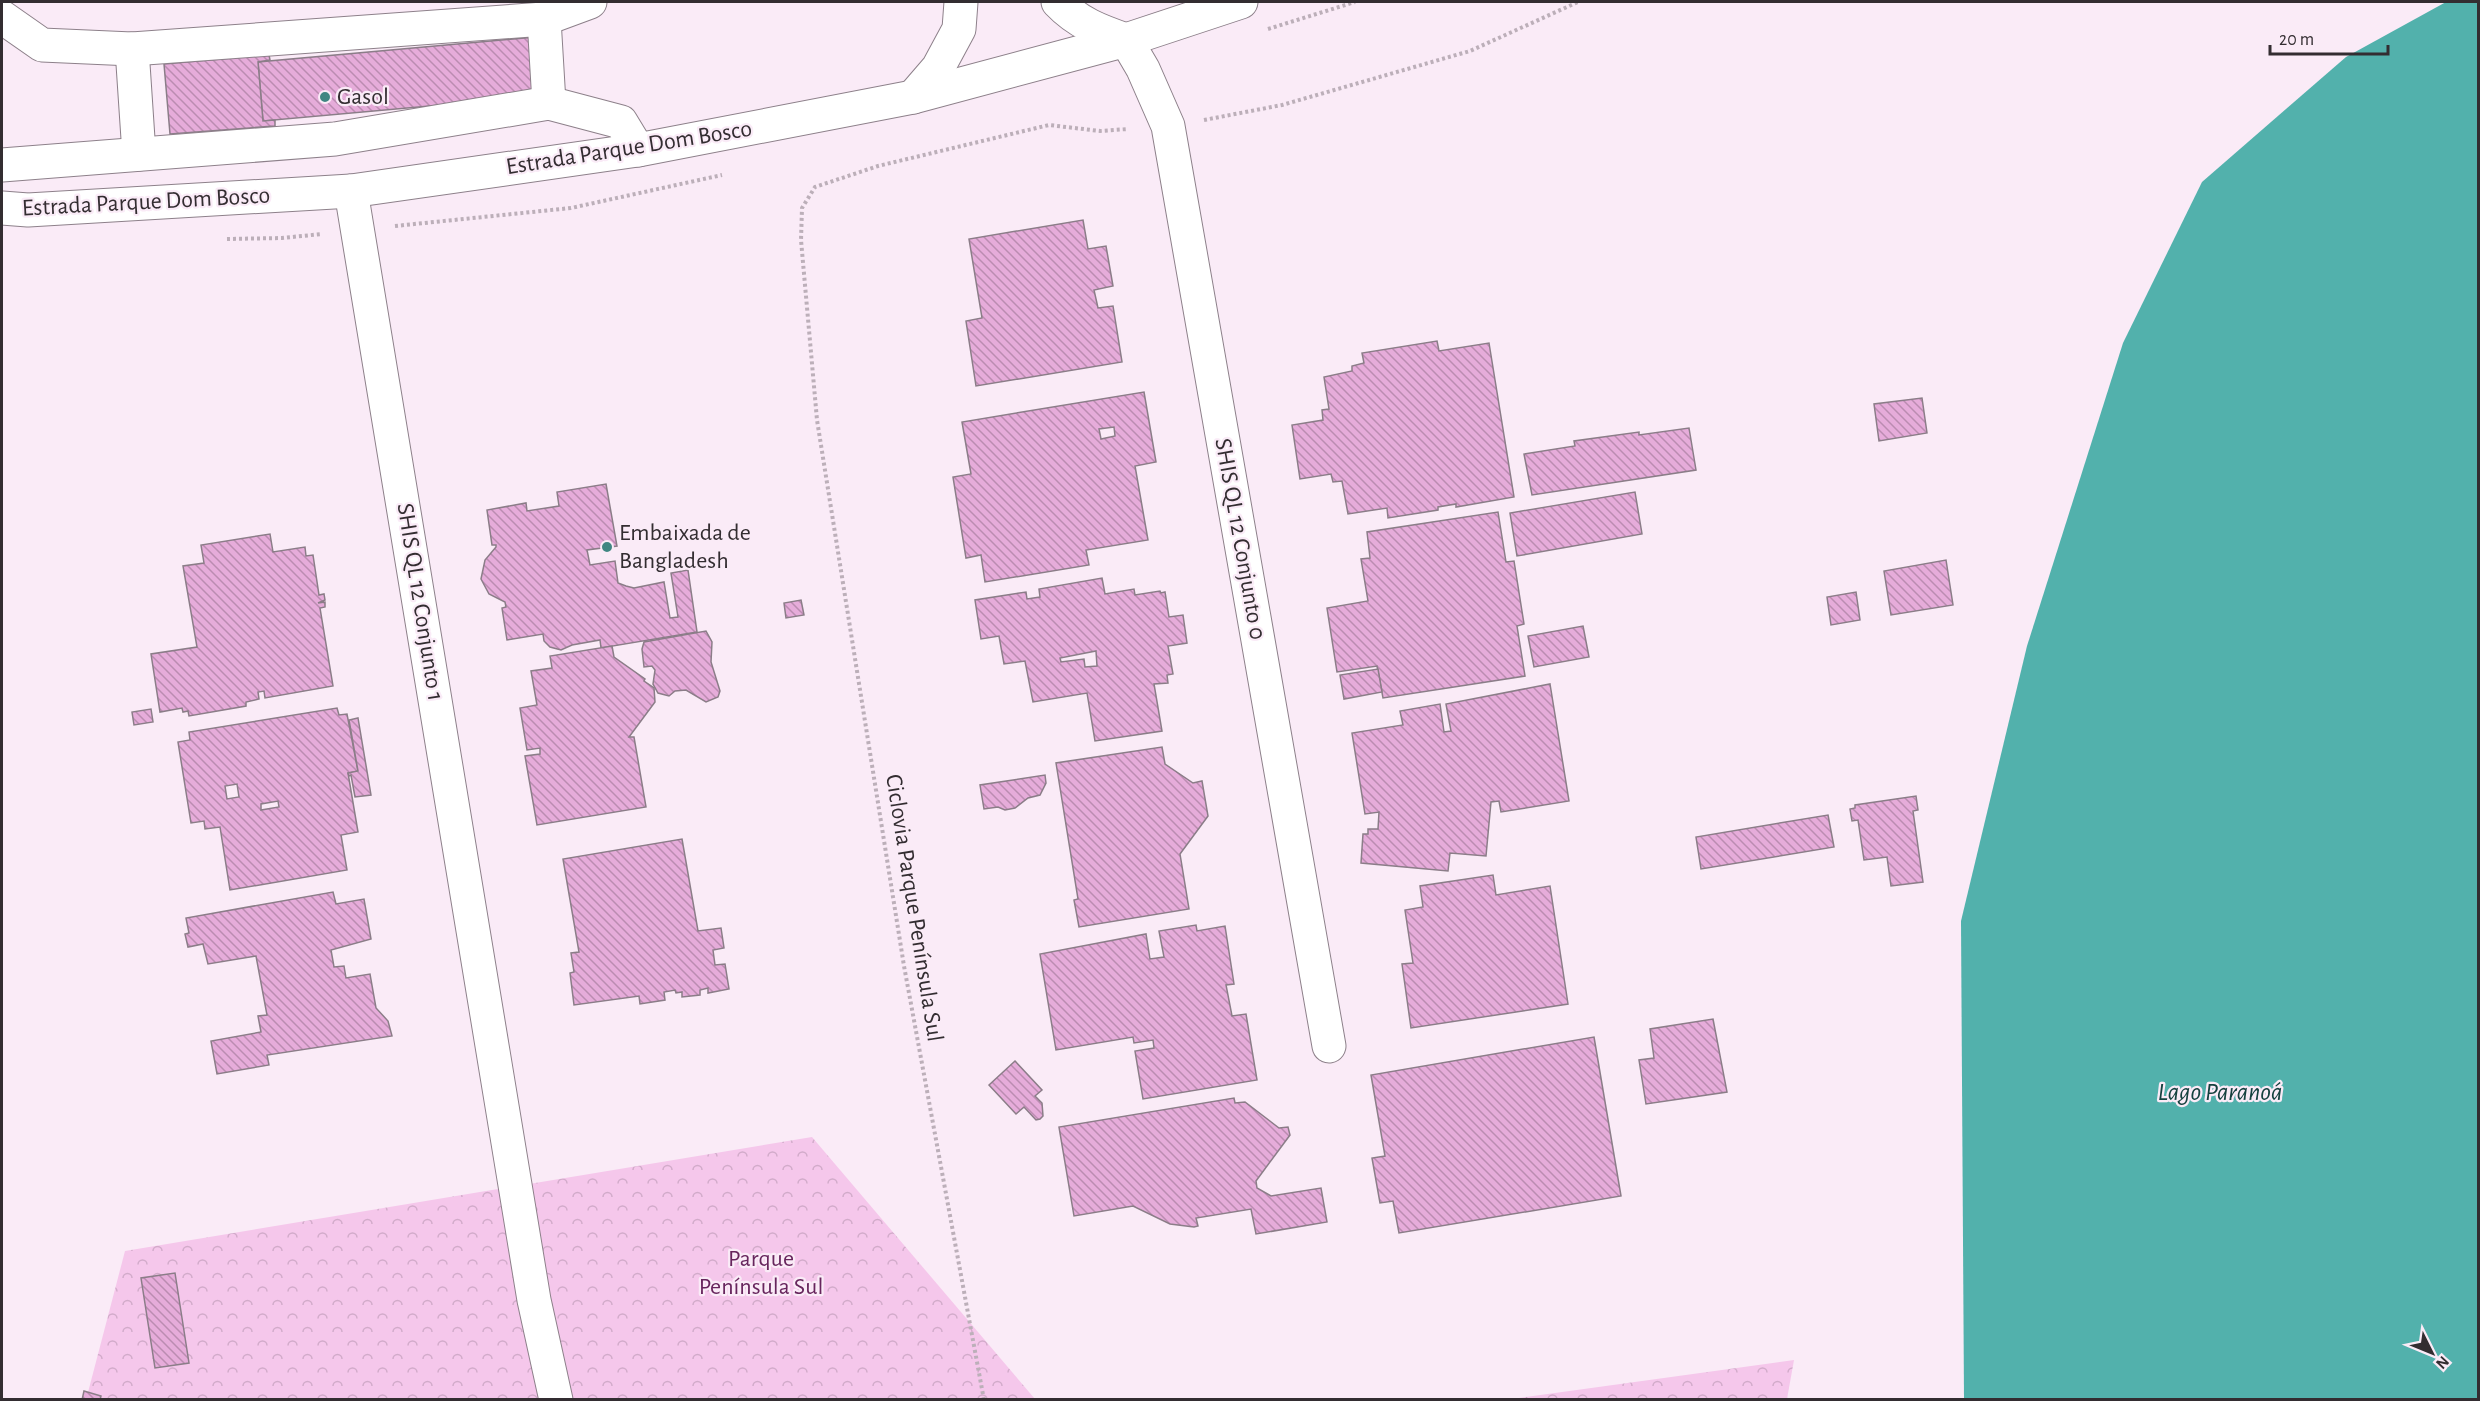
<svg xmlns="http://www.w3.org/2000/svg" width="2480" height="1401" viewBox="0 0 2480 1401" font-family="'Alegreya Sans',sans-serif">
	<style>
		.forest { fill: url(#forest-crowns) }
		.water { fill: #52b1ac }
		.building { fill: url(#building-back-hatch); stroke: #8b7d88; stroke-width: 1.5; fill-rule: evenodd }
		.lines { fill: none; stroke-linecap: round; stroke-linejoin: round }
		.minor-casing { stroke: #8d808a; stroke-width: 35 }
		.major-casing { stroke: #8d808a; stroke-width: 35 }
		.path { stroke: #bcafb9; stroke-width: 4; stroke-dasharray: 3 3; stroke-linecap: butt }
		.minor { stroke: #fff; stroke-width: 33 }
		.major { stroke: #fff; stroke-width: 33 }
		.poi-dot { fill: #3f8682; stroke: #faebf7; stroke-width: 2 }
		.labels { text-anchor: middle; dominant-baseline: central; stroke-width: 4.5; stroke-linejoin: round; paint-order: stroke }
		.poi-label { font-size: 24px; fill: #332d31; stroke: #faebf7; text-anchor: start }
		.street-label { font-size: 24px; fill: #332d31; stroke: #faebf7 }
		.park-label { font-size: 24px; fill: #67255d; stroke: #faebf7 }
		.water-label { font-size: 26px; font-style: italic; fill: #15413f; stroke: #faebf7 }
	</style>
	<defs>
		<pattern id="forest-crowns" width="20" height="18" patternUnits="userSpaceOnUse" patternTransform="scale(1.5)"><rect width="20" height="18" fill="#f5c7eb"/><path d="M2 6a3 3 0 1 1 6 0M12 15a3 3 0 1 1 6 0" fill="none" stroke="#d2abca"/></pattern>
		<pattern id="building-back-hatch" width="6" height="6" patternUnits="userSpaceOnUse" patternTransform="scale(1.5)"><rect width="6" height="6" fill="#e6acda"/><path d="M-1 5l2 2M0 0l6 6M5-1l2 2" fill="none" stroke="#bb8cb1"/></pattern>
	</defs>
	<rect width="100%" height="100%" fill="#faebf7"/>
	<!-- forest -->
	<g class="forest">
		<polygon points="812,1137 1035,1399 86,1400 125,1251"/>
		<polygon points="1794,1360 1787,1399 1512,1399"/>
	</g>
	<!-- water -->
	<polygon class="water" points="2446,2 2478,2 2478,1399 1964,1399 1961,921 2027,646 2123,343 2202,182 2346,57"/>
	<!-- building -->
	<g class="building">
		<polygon points="536,37 541,96 263,121 258,62"/>
		<polygon points="269,55 270,60 258,62 263,121 275,120 275,126 170,134 164,64"/>
		<polygon points="1083,220 1088,249 1106,246 1113,286 1094,290 1098,308 1113,306 1122,362 976,386 966,321 982,318 969,239"/>
		<polygon points="1437,341 1439,351 1489,343 1514,497 1456,507 1456,504 1438,507 1438,510 1388,518 1387,508 1348,514 1342,481 1333,482 1331,474 1300,479 1292,425 1323,420 1322,410 1329,409 1324,377 1352,371 1352,366 1364,363 1362,353"/>
		<path d="M1144 392 1156 462 1135 466 1148 540 1086 550 1089 565 985 582 981 555 966 558 953 477 971 474 962 422ZM1114 427 1115 436 1101 439 1099 429Z"/>
		<polygon points="1922,398 1927,433 1879,441 1874,404"/>
		<polygon points="1689,428 1696,470 1532,495 1524,454 1575,446 1574,441 1639,432 1639,435"/>
		<polygon points="606,484 617,546 587,550 590,565 615,561 618,583 626,586 634,588 664,582 670,618 678,617 671,573 688,570 697,632 601,648 600,640 572,645 561,650 550,647 544,641 543,634 507,640 502,608 506,607 505,602 489,594 481,579 485,560 496,547 496,545 492,545 487,510 526,503 527,511 559,506 557,492"/>
		<polygon points="1635,492 1642,534 1517,556 1510,513"/>
		<polygon points="1498,512 1506,562 1514,561 1524,624 1517,626 1525,676 1383,698 1377,666 1337,672 1327,608 1368,601 1361,559 1370,558 1367,532"/>
		<polygon points="270,534 273,552 305,547 306,556 313,555 319,595 324,594 325,600 318,603 325,602 325,607 320,608 333,686 265,698 264,691 258,692 259,699 246,702 246,706 189,716 188,711 183,712 182,708 160,712 151,654 197,647 183,566 204,563 201,545"/>
		<polygon points="1946,560 1953,605 1891,615 1884,571"/>
		<path d="M1102 578 1105 594 1134 589 1135 595 1160 591 1161 593 1165 592 1169 617 1183 615 1187 643 1168 646 1173 674 1167 675 1168 683 1154 684 1162 731 1095 741 1087 693 1033 702 1025 661 1004 664 999 636 981 639 975 600 1026 592 1027 599 1040 597 1039 589ZM1096 651 1097 666 1085 667 1084 659 1061 662 1060 658Z"/>
		<polygon points="1856,592 1860,620 1831,625 1827,597"/>
		<polygon points="801,600 804,615 786,618 784,603"/>
		<polygon points="1583,626 1589,657 1534,667 1528,636"/>
		<polygon points="706,631 712,642 711,662 720,691 718,697 706,702 686,690 675,691 669,696 658,693 653,684 655,670 652,666 644,667 642,649 644,642"/>
		<polygon points="612,646 614,657 645,679 644,681 654,688 655,702 629,737 634,737 646,807 537,825 525,756 540,754 540,748 527,750 520,708 537,705 531,671 552,668 550,656"/>
		<polygon points="1378,669 1382,692 1344,699 1340,675"/>
		<polygon points="1550,684 1569,801 1501,812 1499,801 1491,802 1486,856 1450,853 1448,871 1361,863 1363,834 1368,834 1368,829 1378,829 1379,812 1365,814 1352,733 1403,725 1400,711 1440,704 1444,732 1451,731 1446,704"/>
		<path d="M337 708 339 715 347 714 358 771 348 773 358 832 341 835 347 870 230 890 220 827 205 829 204 821 191 823 178 742 190 740 189 732ZM237 784 239 797 227 799 225 786ZM278 801 279 807 261 810V804Z"/>
		<polygon points="151,709 153,722 134,725 132,712"/>
		<polygon points="358,718 371,795 355,797 351,775 349,776 348,773 358,771 349,720"/>
		<polygon points="1162,747 1165,764 1193,783 1202,781 1208,816 1180,854 1189,909 1079,927 1074,900 1078,899 1056,763"/>
		<polygon points="1045,775 1046,783 1040,795 1028,798 1015,808 1005,810 998,807 984,809 980,785"/>
		<polygon points="1916,796 1918,810 1913,811 1923,882 1891,886 1887,857 1864,860 1858,820 1852,821 1850,809 1855,808 1855,805"/>
		<polygon points="1828,815 1834,847 1701,869 1696,837"/>
		<polygon points="682,839 698,931 721,928 724,948 713,950 715,965 725,964 729,989 708,993 708,988 700,990 700,995 682,997 682,992 676,993 675,990 664,992 665,1000 640,1004 639,996 574,1005 570,973 574,972 571,953 579,952 563,859"/>
		<polygon points="1493,875 1496,895 1550,886 1568,1004 1411,1028 1402,964 1413,963 1405,910 1423,907 1420,886"/>
		<polygon points="333,892 336,904 364,899 371,939 331,950 334,967 344,966 346,978 370,974 376,1008 388,1021 392,1036 267,1055 269,1065 217,1074 211,1041 261,1032 258,1016 267,1015 256,956 208,964 203,944 188,947 185,934 189,933 186,918"/>
		<polygon points="1196,925 1197,931 1225,926 1234,984 1226,985 1232,1016 1246,1014 1257,1080 1143,1099 1135,1051 1154,1048 1153,1040 1134,1043 1133,1037 1056,1050 1040,954 1146,934 1150,959 1164,957 1159,931"/>
		<polygon points="1713,1019 1727,1092 1646,1104 1639,1060 1654,1058 1650,1029"/>
		<polygon points="1594,1037 1621,1196 1399,1233 1393,1201 1380,1203 1372,1158 1385,1156 1371,1075"/>
		<polygon points="1015,1061 1042,1090 1035,1096 1042,1103 1043,1116 1040,1119 1036,1120 1024,1107 1016,1114 989,1085"/>
		<polygon points="1234,1098 1235,1103 1245,1102 1279,1128 1288,1127 1290,1135 1256,1181 1257,1188 1271,1196 1321,1188 1327,1222 1256,1234 1251,1209 1196,1218 1198,1226 1194,1227 1170,1224 1133,1206 1074,1216 1059,1127"/>
		<polygon points="175,1273 189,1363 155,1368 141,1278"/>
		<polygon points="84,1391 101,1396 100,1400 82,1400"/>
	</g>
	<g class="lines">
		<!-- minor casing -->
		<g class="minor-casing">
			<g id="minor">
				<polyline points="2,17 42,45 132,49 544,19 590,2"/>
				<polyline points="544,19 549,103"/>
				<polyline points="1126,40 1143,69 1168,126 1329,1046"/>
				<polyline points="132,49 139,154"/>
				<polyline points="2,165 335,139 549,103 621,122 638,150"/>
				<polyline points="351,191 534,1300 556,1400"/>
			</g>
		</g>
		<!-- major casing -->
		<g class="major-casing">
			<g id="major">
				<path d="M1058 2C1078 23 1100 31 1126 40"/>
				<polyline points="913,97 938,68 959,29 961,2"/>
				<polyline points="2,208 28,210 351,191 638,150 913,97 1126,40 1241,2"/>
			</g>
		</g>
		<!-- path -->
		<g class="path">
			<polyline points="1268,29 1355,2"/>
			<polyline points="1204,120 1282,105 1470,51 1578,2"/>
			<polyline points="395,226 571,208 722,175"/>
			<polyline points="227,239 282,238 322,234"/>
			<polyline points="984,1400 904,966 817,420 801,240 802,208 815,187 878,166 1049,125 1100,131 1128,129"/>
		</g>
		<!-- minor -->
		<use href="#minor" class="minor"/>
		<!-- major -->
		<use href="#major" class="major"/>
	</g>
	<!-- markers -->
	<g class="poi-dot">
		<circle cx="325" cy="97" r="6"/>
		<circle cx="607" cy="547" r="6"/>
	</g>
	<g class="labels">
		<!-- poi labels -->
		<g class="poi-label">
			<text x="337" y="97">Gasol</text>
			<text x="619" y="533">Embaixada de<tspan x="619" dy="28">Bangladesh</tspan></text>
		</g>
		<!-- street labels -->
		<g class="street-label">
			<text transform="translate(629 148) rotate(-9)">Estrada Parque Dom Bosco</text>
			<text transform="translate(146 202) rotate(-3)">Estrada Parque Dom Bosco</text>
			<text transform="translate(1240 539) rotate(80)">SHIS QL 12 Conjunto 0</text>
			<text transform="translate(420 602) rotate(81)">SHIS QL 12 Conjunto 1</text>
			<text transform="translate(914 908) rotate(81)">Ciclovia Parque Península Sul</text>
		</g>
		<!-- park labels -->
		<g class="park-label">
			<text x="761" y="1259">Parque<tspan x="761" dy="28">Península Sul</tspan></text>
		</g>
		<!-- water labels -->
		<g class="water-label">
			<text x="2220" y="1092">Lago Paranoá</text>
		</g>
	</g>
	<!-- border -->
	<rect width="2480" height="1401" fill="none" stroke="#332d31" stroke-width="6"/>
	<!-- north arrow -->
	<g transform="translate(2432 1353) rotate(133)" stroke="#faebf7" stroke-width="4.5" paint-order="stroke">
	<path d="M0-4.5L10 22L0 15L-10 22Z" fill="#332d31"/>
	<text y="-9" font-size="16" font-weight="bold" text-anchor="middle" fill="#332d31">N</text>
	</g>
	<!-- scale -->
	<path d="M2270 45v9h118v-9" fill="none" stroke="#332d31" stroke-width="3"/>
	<text x="2279" y="45" font-size="18" fill="#332d31" stroke="#faebf7" stroke-width="4.5" paint-order="stroke">20 m</text>
</svg>
